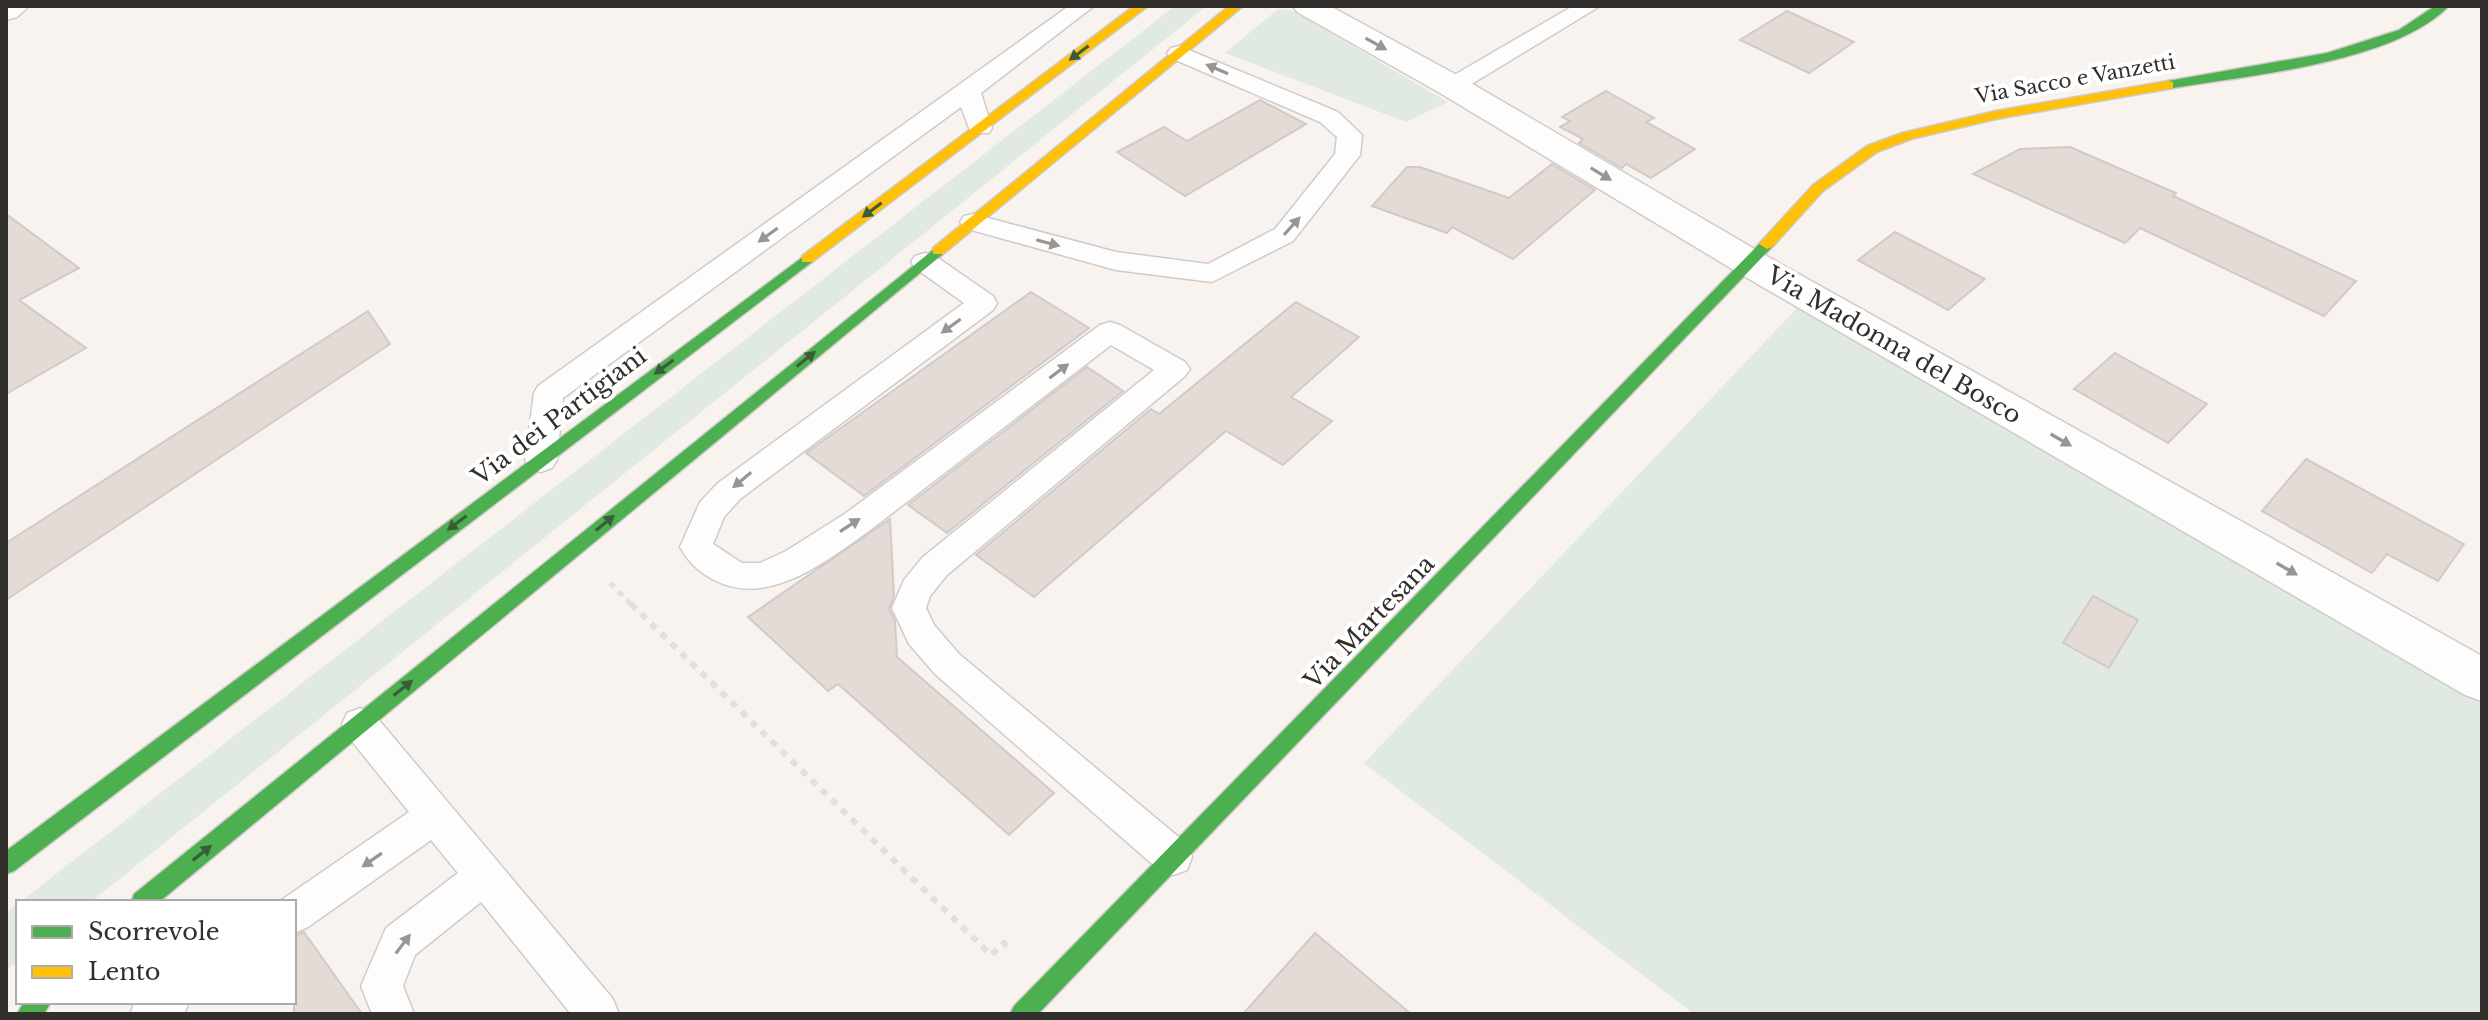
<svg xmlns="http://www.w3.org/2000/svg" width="2488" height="1020" viewBox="0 0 2488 1020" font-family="'Libre Baskerville',serif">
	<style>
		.green { fill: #e1eae0 }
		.building { fill: #e4dad6; stroke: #d0cbc8; stroke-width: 2 }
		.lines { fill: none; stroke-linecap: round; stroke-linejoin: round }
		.lane-casing { stroke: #cfcbc8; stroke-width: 3 }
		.street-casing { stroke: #cfcbc8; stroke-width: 3 }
		.fast-casing { stroke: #cfcbc8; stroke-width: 3 }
		.slow-casing { stroke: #cfcbc8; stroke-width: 3 }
		.path-far1 { stroke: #e1dfdf; stroke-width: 5; stroke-dasharray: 6 6; stroke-linecap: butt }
		.path { stroke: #e1dfdf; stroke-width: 6; stroke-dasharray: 7 7; stroke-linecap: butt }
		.lane { fill: #fefdfd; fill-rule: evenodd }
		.street { fill: #fefdfd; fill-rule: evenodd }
		.fast { fill: #4caf50; fill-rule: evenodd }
		.slow { fill: #ffc107; fill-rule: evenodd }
		.oneway { fill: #989694 }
		.oneway2 { fill: #3c5c39 }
		.labels { text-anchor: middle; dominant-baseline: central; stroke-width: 8; stroke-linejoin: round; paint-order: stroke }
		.far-street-label { font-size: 20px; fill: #332f2c; stroke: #fff }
		.street-label { font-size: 24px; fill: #332f2c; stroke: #fff }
	</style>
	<rect width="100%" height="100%" fill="#f9f3f0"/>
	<!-- green -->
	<g class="green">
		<polygon points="1175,6 1207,6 91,902 20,902"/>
		<polygon points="1278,9 1293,11 1448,102 1406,122 1225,53"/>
		<polygon points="1802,303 2482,699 2482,1014 1694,1014 1364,763"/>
		<polygon points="18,903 18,961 6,970 6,913"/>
	</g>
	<!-- building -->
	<g class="building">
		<polygon points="1787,11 1854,42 1809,73 1740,40"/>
		<polygon points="1606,91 1654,118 1646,122 1695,149 1651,178 1626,164 1622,168 1579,143 1583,139 1560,127 1570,121 1562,117"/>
		<polygon points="1260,100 1306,124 1185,196 1117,152 1164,127 1187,141"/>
		<polygon points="2070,147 2176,193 2173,196 2356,281 2324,316 2140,228 2125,243 1973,174 2020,149"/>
		<polygon points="1552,164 1595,190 1513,259 1452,227 1447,233 1372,206 1407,167 1420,167 1509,198"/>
		<polygon points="6,214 79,268 19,300 86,348 6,394"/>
		<polygon points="1895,232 1985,279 1948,310 1858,260"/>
		<polygon points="1031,292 1089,328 864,496 806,453"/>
		<polygon points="1296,302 1359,337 1291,397 1332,421 1283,465 1226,431 1034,597 976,555 1151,409 1159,414"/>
		<polygon points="368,311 390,344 6,600 6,543"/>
		<polygon points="2115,353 2207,404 2168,443 2074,389"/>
		<polygon points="1087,367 1123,391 947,533 908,505"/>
		<polygon points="2306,459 2464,544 2438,581 2387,554 2372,573 2262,511"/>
		<polygon points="890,519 894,596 889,609 895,621 897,657 1054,793 1009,835 838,684 828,691 748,617"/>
		<polygon points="2093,596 2138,620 2109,668 2063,643"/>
		<polygon points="304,932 362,1014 294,1014 294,936"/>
		<polygon points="1315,933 1411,1014 1243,1014"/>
	</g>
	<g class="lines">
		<!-- lane casing -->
		<g class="lane-casing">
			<g id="lane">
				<polygon points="1069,6 1094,6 981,93 992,128 989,133 971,133 961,107 563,398 557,460 552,468 541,472 530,468 525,460 534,393 538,386"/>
				<polygon points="1573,6 1600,6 1460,91 1444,91 1440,86 1444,81"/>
				<polygon points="1179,46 1338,112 1362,135 1360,155 1293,241 1212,282 1116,270 964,228 960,222 964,216 973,214 1116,252 1208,264 1275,229 1335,154 1337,137 1320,122 1171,58 1167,53 1171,48"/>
				<path d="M925 253 935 256 993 296 997 303 993 310 740 499 724 517 713 544 742 563H760L786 551 846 513 1100 325 1110 322 1120 325 1185 362 1190 369 1185 376 947 575 930 596 926 608 934 625 959 654 1187 844 1192 857 1187 870 1173 875 1159 870 935 674 909 644 892 608 904 580 923 557 1154 370 1111 345 869 531C826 561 770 607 716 581 700 573 688 562 680 547L700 502 718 483 964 303 915 268 911 262 915 256Z"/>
				<polygon points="360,708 373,713 613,999 619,1014 571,1014 481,902 415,955 403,986 414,1014 372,1014 361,986 386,928 458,873 431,840 308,927 294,933 294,902 280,901 409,812 347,735 342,724 347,713"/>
				<polygon points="135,1002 189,1002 184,1014 130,1014"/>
			</g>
		</g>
		<!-- street casing -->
		<g class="street-casing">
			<g id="street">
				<polygon points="6,6 29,6 17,17 6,20"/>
				<polygon points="1293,6 1330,6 1464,79 1763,254 2482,656 2482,701 2465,695 1737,272 1440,93 1297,12"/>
			</g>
		</g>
		<!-- fast casing -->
		<g class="fast-casing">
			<g id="fast">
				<path d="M2435 6H2449C2392 64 2247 75 2168 89L2161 85 2168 81 2327 53 2399 30Z"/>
				<polygon points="1767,239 1775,244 1772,247 1038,1014 1010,1014 1014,1006 1762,241"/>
				<polygon points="938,246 943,248 943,254 159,902 131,902 134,894"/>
				<polygon points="807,254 815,259 812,262 14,871 6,874 6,851"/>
				<polygon points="24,1002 51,1002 44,1014 17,1014"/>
			</g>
		</g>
		<!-- slow casing -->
		<g class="slow-casing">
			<g id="slow">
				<polygon points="1134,6 1148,6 812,262 802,262 802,256"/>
				<polygon points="1229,6 1243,6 943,254 933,254 933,248"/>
				<polygon points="2168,81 2173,82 2173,88 1996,119 1911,139 1877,152 1823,191 1772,247 1767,249 1759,244 1813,185 1867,146 1902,133 1996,111"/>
			</g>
		</g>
		<!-- path-far1 -->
		<polyline class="path-far1" points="610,583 633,606"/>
		<!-- path -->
		<polyline class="path" points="631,604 991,955 1004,943 1009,949"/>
		<!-- lane -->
		<use href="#lane" class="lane"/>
		<!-- street -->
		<use href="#street" class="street"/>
		<!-- fast -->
		<use href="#fast" class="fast"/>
		<!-- slow -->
		<use href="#slow" class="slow"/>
	</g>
	<!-- one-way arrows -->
	<defs><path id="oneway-solid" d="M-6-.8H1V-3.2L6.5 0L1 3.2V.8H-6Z" transform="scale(2)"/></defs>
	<g class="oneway">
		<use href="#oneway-solid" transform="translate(1376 44) rotate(29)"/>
		<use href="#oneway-solid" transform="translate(1217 69) rotate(-157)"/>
		<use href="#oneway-solid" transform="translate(1601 174) rotate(31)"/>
		<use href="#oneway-solid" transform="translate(1292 226) rotate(-48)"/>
		<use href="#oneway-solid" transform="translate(768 235) rotate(144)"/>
		<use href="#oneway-solid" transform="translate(1048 243) rotate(15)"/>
		<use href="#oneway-solid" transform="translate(951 326) rotate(144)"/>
		<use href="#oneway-solid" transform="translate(1059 371) rotate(-37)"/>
		<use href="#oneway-solid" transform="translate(2061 440) rotate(30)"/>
		<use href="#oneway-solid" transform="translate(742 480) rotate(140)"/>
		<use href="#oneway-solid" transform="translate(850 525) rotate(-33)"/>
		<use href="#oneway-solid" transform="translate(2287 569) rotate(30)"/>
		<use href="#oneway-solid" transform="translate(372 860) rotate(145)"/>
		<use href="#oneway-solid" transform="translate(403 944) rotate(-53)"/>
	</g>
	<g class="oneway2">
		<use href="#oneway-solid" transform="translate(1079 53) rotate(143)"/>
		<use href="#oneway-solid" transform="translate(872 210) rotate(143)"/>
		<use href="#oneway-solid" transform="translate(806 359) rotate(-39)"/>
		<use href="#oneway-solid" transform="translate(664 367) rotate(143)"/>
		<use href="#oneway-solid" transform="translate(457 523) rotate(143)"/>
		<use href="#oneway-solid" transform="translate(605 523) rotate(-39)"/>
		<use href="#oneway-solid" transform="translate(403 688) rotate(-39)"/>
		<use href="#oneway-solid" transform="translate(202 853) rotate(-39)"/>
	</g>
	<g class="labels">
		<!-- far-street labels -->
		<g class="far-street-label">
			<text transform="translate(2075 79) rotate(-10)">Via Sacco e Vanzetti</text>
		</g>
		<!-- street labels -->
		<g class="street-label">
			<text transform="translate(1894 345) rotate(30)">Via Madonna del Bosco</text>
			<text transform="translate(559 416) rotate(-37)">Via dei Partigiani</text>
			<text transform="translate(1369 622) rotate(-46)">Via Martesana</text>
		</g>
	</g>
	<!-- border -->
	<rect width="2488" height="1020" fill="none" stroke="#332f2c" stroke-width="16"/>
	<!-- legend -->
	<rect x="16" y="900" width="280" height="104" fill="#ffffff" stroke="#adacab" stroke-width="2"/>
	<rect x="32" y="926" width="40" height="12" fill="#4caf50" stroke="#adacab" stroke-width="2"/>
	<text x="88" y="940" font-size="24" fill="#332f2c">Scorrevole</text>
	<rect x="32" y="966" width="40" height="12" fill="#ffc107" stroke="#adacab" stroke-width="2"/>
	<text x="88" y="980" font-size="24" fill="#332f2c">Lento</text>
</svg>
